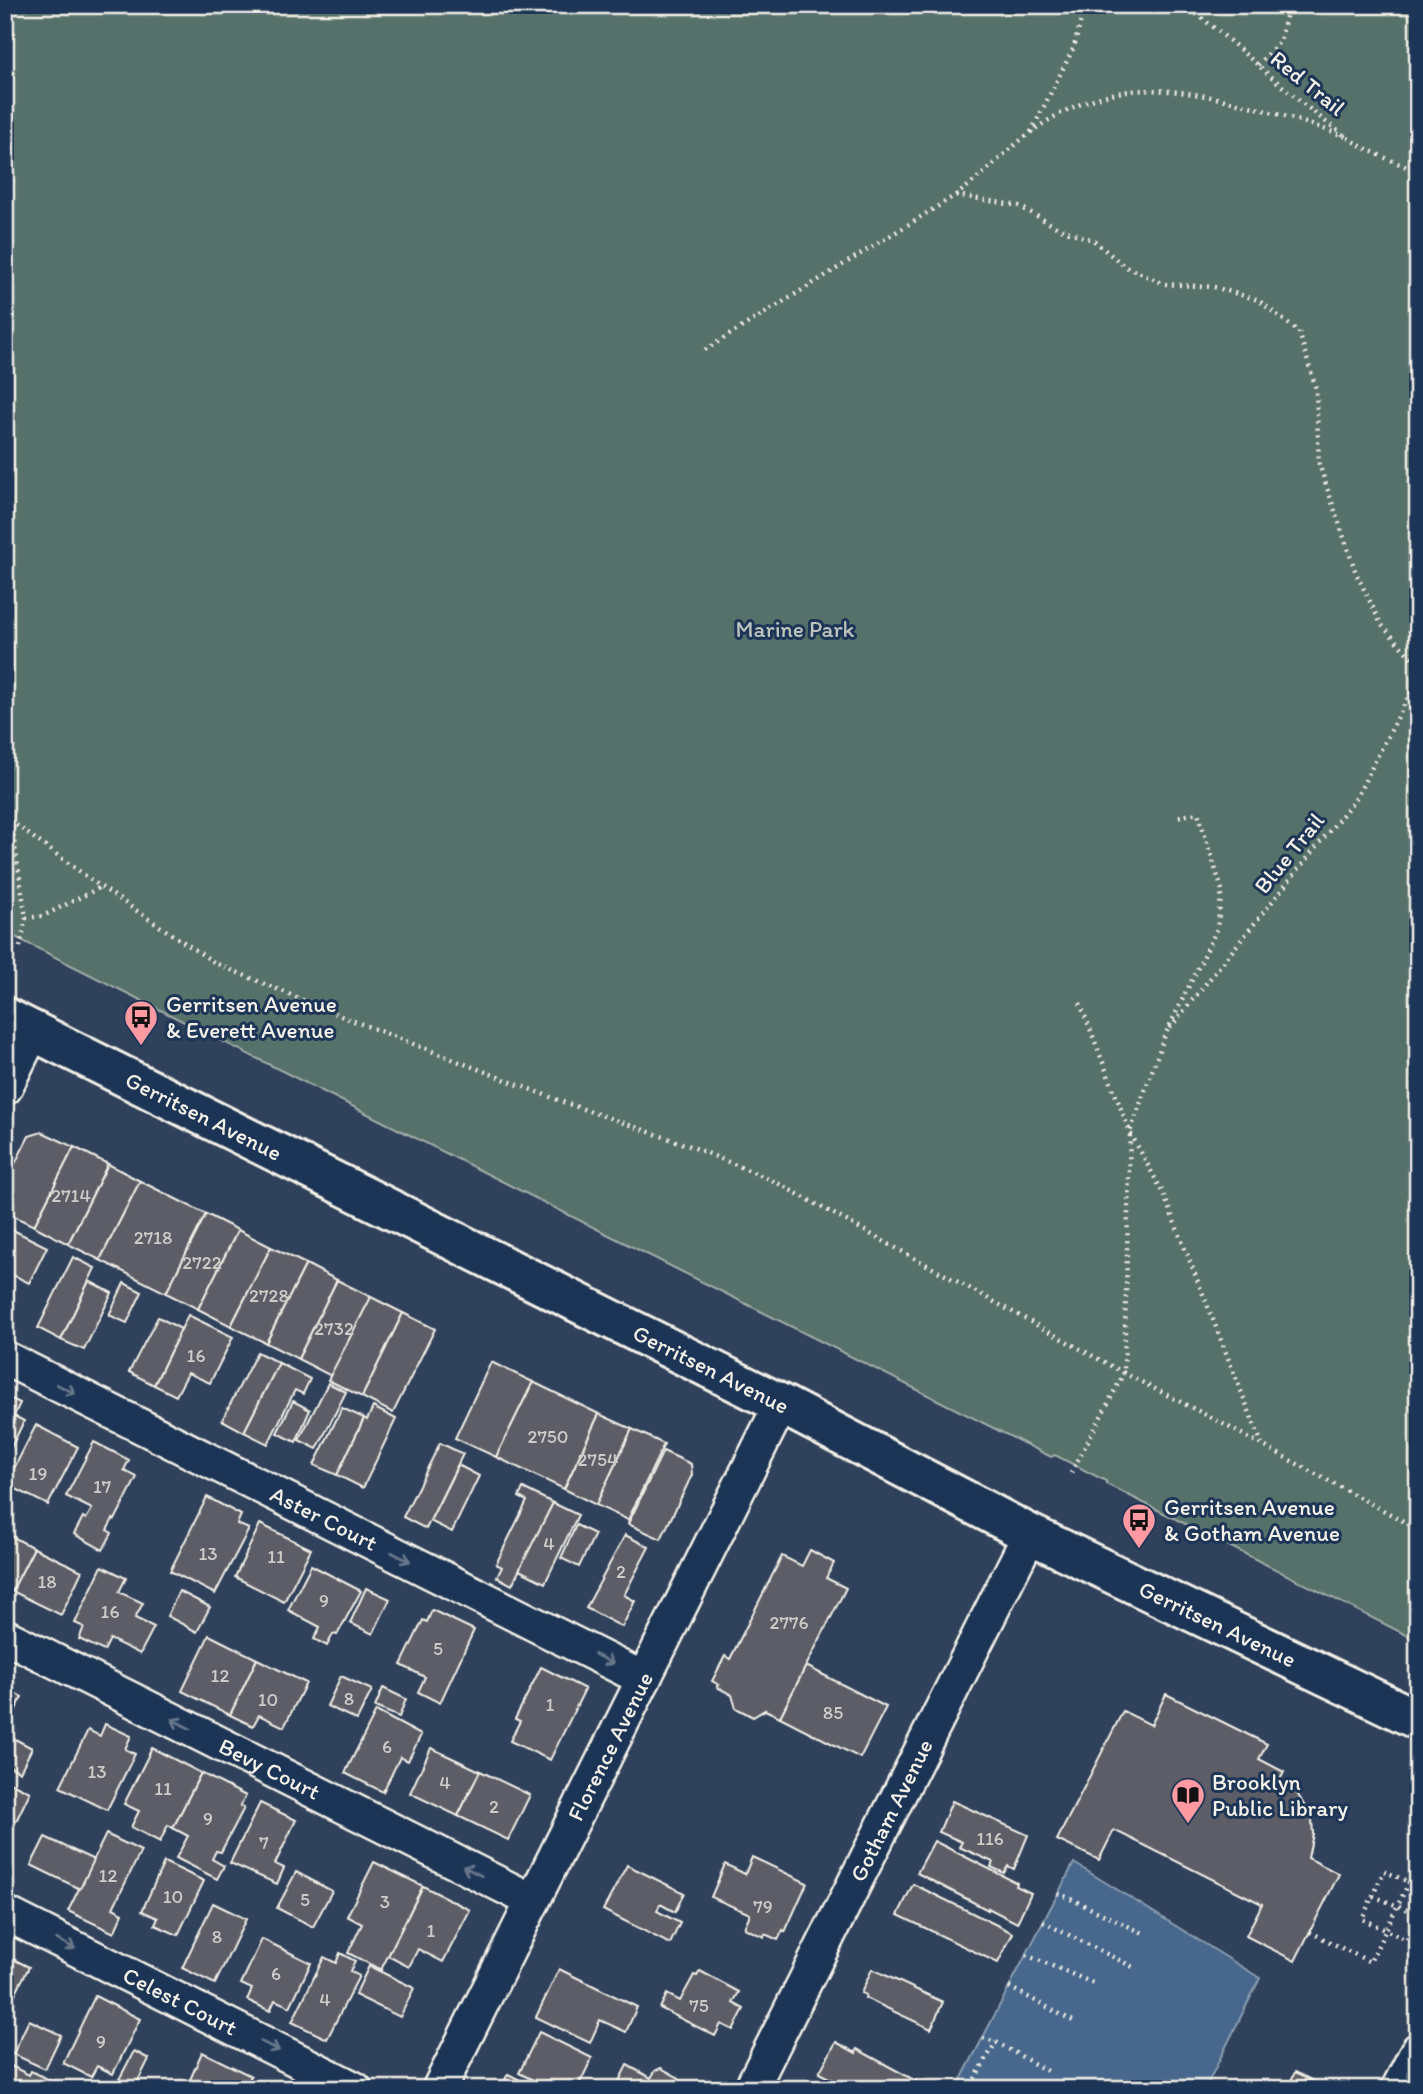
<svg xmlns="http://www.w3.org/2000/svg" width="1423" height="2094" viewBox="0 0 1423 2094" font-family="Itim,sans-serif">
	<style>
		.green { fill: #566f6b; stroke: #a5b0aa; stroke-width: 2 }
		.water { fill: #46678c; stroke: #8c9eb1; stroke-width: 2 }
		.building { fill: #5c5d66; stroke: #f4f1e8; stroke-width: 2 }
		.lines { fill: none; stroke-linecap: round; stroke-linejoin: round }
		.street-casing { stroke: #f4f1e8; stroke-width: 38 }
		.secondary-casing { stroke: #f4f1e8; stroke-width: 44 }
		.path { stroke: #f4f1e8; stroke-width: 4.5; stroke-dasharray: 2 5; stroke-linecap: butt }
		.street { stroke: #1d3557; stroke-width: 33 }
		.secondary { stroke: #1d3557; stroke-width: 38 }
		.oneway { stroke: #68778a }
		.labels { text-anchor: middle; dominant-baseline: central; stroke-width: 6; stroke-linejoin: round; paint-order: stroke }
		.number-label { font-size: 19px; fill: #ceccc8 }
		.street-label { font-size: 23px; fill: #f4f1e8; stroke: #1d3557 }
		.park-label { font-size: 23px; fill: #bdc4bc; stroke: #1d3557 }
		.poi-label { font-size: 23px; fill: #f4f1e8; stroke: #1d3557; text-anchor: start }
	</style>
	<rect width="100%" height="100%" fill="#30415c"/>
	<filter id="ink" filterUnits="userSpaceOnUse"><feTurbulence type="fractalNoise" baseFrequency=".0143" numOctaves="2"/><feDisplacementMap in="SourceGraphic" scale="14" xChannelSelector="R" yChannelSelector="G"/><feConvolveMatrix kernelMatrix="1 2 1 2 8 2 1 2 1" color-interpolation-filters="sRGB"/></filter>
	<g filter="url(#ink)">
		<!-- green -->
		<polygon class="green" points="5,5 1418,5 1418,1641 1106,1484 1106,1481 1055,1455 1051,1457 5,932"/>
		<!-- water -->
		<polygon class="water" points="1074,1863 1260,1978 1205,2089 956,2089"/>
		<!-- building -->
		<g class="building">
			<polygon points="42,1132 74,1147 34,1226 5,1212 5,1183 29,1136"/>
			<polygon points="74,1147 108,1164 68,1244 34,1226"/>
			<polygon points="108,1164 140,1181 100,1260 68,1244"/>
			<polygon points="140,1181 206,1214 166,1293 100,1260"/>
			<polygon points="206,1214 238,1230 198,1309 166,1293"/>
			<polygon points="5,1226 47,1247 29,1283 9,1273 5,1280"/>
			<polygon points="238,1230 271,1247 231,1326 198,1309"/>
			<polygon points="271,1247 306,1264 266,1343 231,1326"/>
			<polygon points="73,1257 95,1268 61,1340 38,1328"/>
			<polygon points="306,1264 337,1280 298,1359 266,1343"/>
			<polygon points="337,1280 371,1297 331,1376 298,1359"/>
			<polygon points="89,1281 112,1293 84,1350 61,1340"/>
			<polygon points="124,1283 142,1292 127,1323 109,1315"/>
			<polygon points="371,1297 403,1313 362,1397 328,1380"/>
			<polygon points="403,1313 435,1329 393,1413 362,1397"/>
			<polygon points="188,1315 233,1337 210,1383 188,1373 176,1396 154,1385"/>
			<polygon points="158,1317 181,1329 154,1385 129,1372"/>
			<polygon points="257,1352 279,1363 244,1432 222,1420"/>
			<polygon points="491,1362 533,1382 496,1457 455,1438"/>
			<polygon points="279,1363 310,1379 303,1394 295,1390 268,1444 244,1432"/>
			<polygon points="533,1382 599,1414 564,1489 496,1457"/>
			<polygon points="328,1383 346,1392 317,1449 299,1440"/>
			<polygon points="5,1396 20,1403 14,1416 24,1421 5,1460"/>
			<polygon points="293,1401 310,1410 296,1442 277,1433"/>
			<polygon points="373,1407 396,1419 363,1488 337,1475 364,1418 367,1420"/>
			<polygon points="342,1408 364,1418 337,1475 314,1465"/>
			<polygon points="599,1414 632,1429 596,1505 564,1489"/>
			<polygon points="36,1425 78,1447 48,1505 6,1484"/>
			<polygon points="632,1429 664,1444 628,1520 596,1505"/>
			<polygon points="94,1442 129,1460 124,1470 137,1477 115,1520 113,1519 107,1530 112,1533 103,1550 74,1534 83,1517 86,1519 92,1509 66,1496"/>
			<polygon points="440,1443 463,1454 426,1529 403,1517"/>
			<polygon points="663,1451 691,1464 692,1475 661,1539 628,1524"/>
			<polygon points="458,1465 479,1476 452,1532 430,1521"/>
			<polygon points="523,1488 553,1503 512,1585 497,1577 502,1567 496,1564 527,1501 519,1497"/>
			<polygon points="207,1497 241,1515 237,1524 249,1529 215,1594 170,1571"/>
			<polygon points="553,1503 578,1515 545,1583 519,1570"/>
			<polygon points="260,1524 311,1549 284,1602 235,1577"/>
			<polygon points="576,1525 595,1534 579,1567 561,1558"/>
			<polygon points="5,1533 34,1548 12,1591 5,1587"/>
			<polygon points="625,1535 649,1547 624,1595 635,1601 622,1627 586,1608"/>
			<polygon points="34,1548 82,1571 61,1615 12,1591"/>
			<polygon points="810,1550 834,1563 826,1578 846,1588 780,1717 765,1710 753,1717 736,1708 732,1695 717,1687 719,1685 712,1681 725,1656 730,1659 782,1556 802,1566"/>
			<polygon points="311,1565 361,1591 337,1635 333,1634 327,1646 314,1639 320,1627 288,1610"/>
			<polygon points="102,1566 126,1578 119,1592 143,1603 135,1618 154,1627 140,1654 110,1639 104,1651 79,1639 84,1627 75,1623"/>
			<polygon points="366,1588 390,1599 373,1634 350,1623"/>
			<polygon points="179,1591 210,1607 197,1632 167,1616"/>
			<polygon points="432,1610 474,1630 440,1703 418,1692 425,1677 401,1665 423,1620 427,1622"/>
			<polygon points="209,1635 257,1659 230,1715 182,1691"/>
			<polygon points="257,1659 306,1683 284,1727 259,1715 253,1726 230,1715"/>
			<polygon points="806,1666 886,1707 860,1758 780,1717"/>
			<polygon points="541,1667 585,1689 550,1760 510,1741 520,1721 515,1719"/>
			<polygon points="5,1674 11,1677 6,1688 22,1697 5,1732"/>
			<polygon points="341,1676 372,1690 357,1720 327,1706"/>
			<polygon points="383,1688 406,1699 399,1717 375,1707"/>
			<polygon points="1166,1694 1267,1744 1259,1759 1284,1772 1278,1784 1297,1793 1312,1819 1313,1834 1308,1858 1339,1874 1295,1961 1246,1936 1262,1904 1114,1830 1099,1860 1057,1840 1123,1711 1151,1725"/>
			<polygon points="376,1711 421,1735 408,1761 400,1757 383,1792 345,1773"/>
			<polygon points="105,1724 131,1736 125,1749 135,1754 107,1810 60,1787 88,1730 100,1736"/>
			<polygon points="13,1738 32,1748 20,1772 5,1764 5,1754"/>
			<polygon points="152,1748 201,1773 173,1828 168,1825 160,1842 131,1827 139,1811 124,1804"/>
			<polygon points="431,1748 480,1771 458,1816 410,1793"/>
			<polygon points="480,1771 530,1795 508,1840 458,1816"/>
			<polygon points="201,1773 246,1796 240,1806 244,1808 221,1852 216,1851 212,1859 224,1866 217,1879 176,1858 188,1836 173,1828"/>
			<polygon points="5,1780 30,1792 5,1844"/>
			<polygon points="952,1801 1028,1835 1014,1869 1008,1866 1004,1873 991,1867 993,1862 959,1847 962,1842 939,1832"/>
			<polygon points="260,1803 296,1820 275,1864 284,1868 277,1884 230,1863"/>
			<polygon points="106,1834 141,1851 113,1908 123,1913 114,1933 68,1911"/>
			<polygon points="45,1837 94,1860 80,1889 31,1865"/>
			<polygon points="934,1841 1017,1883 1016,1886 1031,1893 1017,1923 988,1908 988,1910 917,1873"/>
			<polygon points="752,1857 807,1883 785,1932 783,1930 778,1940 765,1934 764,1937 744,1928 750,1914 711,1897 725,1864 745,1874"/>
			<polygon points="164,1862 204,1881 178,1935 155,1925 158,1918 142,1911"/>
			<polygon points="374,1862 423,1886 381,1970 348,1953 362,1924 347,1916"/>
			<polygon points="627,1865 684,1893 675,1912 660,1904 657,1911 680,1923 670,1944 603,1910"/>
			<polygon points="296,1872 332,1891 313,1927 277,1908"/>
			<polygon points="913,1884 1013,1933 998,1963 898,1915"/>
			<polygon points="423,1886 470,1910 443,1962 418,1949 409,1967 388,1956"/>
			<polygon points="213,1903 246,1919 215,1984 182,1968"/>
			<polygon points="262,1939 311,1963 290,2007 275,2000 270,2011 247,2000 252,1989 241,1984"/>
			<polygon points="5,1949 12,1952 9,1957 29,1967 5,2013"/>
			<polygon points="340,1953 355,1961 350,1971 359,1976 327,2039 292,2022 324,1957 336,1963"/>
			<polygon points="369,1966 414,1988 400,2017 355,1995"/>
			<polygon points="559,1969 637,2007 626,2032 600,2020 590,2043 536,2017"/>
			<polygon points="872,1969 943,2002 931,2029 865,1998 866,1995 861,1993"/>
			<polygon points="700,1971 739,1992 733,2003 744,2009 733,2030 721,2024 715,2036 660,2008 667,1994 680,2001 694,1975 697,1976"/>
			<polygon points="95,1996 140,2019 113,2074 97,2066 91,2077 63,2063"/>
			<polygon points="29,2020 61,2035 45,2069 13,2054"/>
			<polygon points="539,2032 592,2058 577,2089 551,2089 519,2073"/>
			<polygon points="836,2042 856,2053 857,2049 916,2081 912,2089 845,2089 840,2086 841,2084 819,2073"/>
			<polygon points="134,2051 149,2059 134,2089 114,2089"/>
			<polygon points="202,2052 251,2076 245,2089 186,2089"/>
			<polygon points="5,2063 29,2075 31,2071 50,2080 46,2089 5,2089"/>
			<polygon points="627,2065 651,2078 655,2071 661,2068 679,2078 682,2086 681,2089 615,2089"/>
			<polygon points="1295,2072 1329,2089 1287,2089"/>
			<polygon points="508,2074 522,2081 518,2089 500,2089"/>
		</g>
		<g class="lines">
			<!-- street casing -->
			<g class="street-casing">
				<g id="street">
					<polyline points="5,1088 33,1031"/>
					<path id="s1" d="M5 1358 644 1679"/>
					<path id="s2" d="M5 1636 533 1901"/>
					<path id="s3" d="M5 1913 355 2089"/>
					<path id="s4" d="M439 2089 781 1404"/>
					<path id="s5" d="M751 2089 1030 1534"/>
					<polyline points="1398,2089 1418,2050"/>
				</g>
			</g>
			<!-- secondary casing -->
			<g class="secondary-casing">
				<g id="secondary">
					<path id="s6" d="M5 1017 781 1404 1030 1534 1418 1720"/>
				</g>
			</g>
			<!-- path -->
			<g class="path">
				<path d="M1185 5C1240 46 1289 96 1345 136 1366 151 1394 161 1418 172"/>
				<polyline points="1258,65 1280,41 1289,5"/>
				<polyline points="1031,132 1074,47 1085,5"/>
				<polyline points="956,195 1019,206 1058,228 1093,240 1124,266 1165,284 1214,287 1258,300 1299,332 1316,389 1319,464 1356,573 1381,624 1418,665"/>
				<path d="M705 350 956 195C983 176 1004 152 1030 133 1054 114 1087 99 1117 93 1184 80 1283 115 1347 137"/>
				<polyline points="5,817 101,887 215,963 341,1016 563,1102 690,1146 772,1180 1124,1373 1130,1132 1163,1193 1262,1444"/>
				<polyline points="11,821 26,918 20,947"/>
				<polyline points="26,918 43,916 101,887"/>
				<polyline points="1080,1003 1130,1132 1165,1035 1217,929 1222,890 1198,813 1176,817"/>
				<polyline points="1170,1028 1356,798 1418,678"/>
				<polyline points="1071,1473 1124,1373 1212,1418 1418,1529"/>
				<polyline points="1418,1886 1384,1871 1362,1919 1407,1940 1418,1918"/>
				<polyline points="1058,1893 1145,1934"/>
				<polyline points="1373,1896 1418,1914"/>
				<polyline points="1043,1922 1137,1969"/>
				<polyline points="1310,1932 1370,1962 1418,1864"/>
				<polyline points="1026,1955 1093,1983"/>
				<polyline points="1009,1987 1077,2023"/>
				<polyline points="983,2038 996,2042 1047,2071"/>
				<polyline points="1161,2084 1174,2089"/>
				<polyline points="989,2089 973,2082 996,2042"/>
			</g>
			<!-- street -->
			<use href="#street" class="street"/>
			<!-- secondary -->
			<use href="#secondary" class="secondary"/>
		</g>
		<!-- one-way arrows -->
		<defs><path id="oneway-shaft" d="M-6 0H5M1.5-3L5.5 0L1.5 3" fill="none" stroke-width="1.6" stroke-linecap="round" stroke-linejoin="round" transform="scale(1.75)"/></defs>
		<g class="oneway">
			<use href="#oneway-shaft" transform="translate(66 1389) rotate(27)"/>
			<use href="#oneway-shaft" transform="translate(401 1557) rotate(27)"/>
			<use href="#oneway-shaft" transform="translate(604 1659) rotate(27)"/>
			<use href="#oneway-shaft" transform="translate(181 1724) rotate(-153)"/>
			<use href="#oneway-shaft" transform="translate(472 1871) rotate(-153)"/>
			<use href="#oneway-shaft" transform="translate(66 1944) rotate(27)"/>
			<use href="#oneway-shaft" transform="translate(270 2046) rotate(27)"/>
		</g>
	</g>
	<!-- icons -->
	<defs>
		<g id="bus-pin" transform="scale(1.75)"><path d="M0 17L-7.5 6A9.5 9.5 0 1 1 7.5 6Z" fill="#ff9aa2" stroke="#1d3557"/><path d="M-5-6H5V4H4V6H2V4H-2V6H-4V4H-5ZM-3.5-4V0h7V-4ZM-3.5 1.2v1.5H-2V1.2ZM2 1.2v1.5H3.5V1.2Z" fill="#111"/></g>
		<g id="library-pin" transform="scale(1.75)"><path d="M0 17L-7.5 6A9.5 9.5 0 1 1 7.5 6Z" fill="#ff9aa2" stroke="#1d3557"/><path d="M-6-4Q-3-5.5-.7-3.5V5Q-3 3-6 4ZM6-4Q3-5.5 .7-3.5V5Q3 3 6 4Z" fill="#111"/></g>
	</defs>
	<g fill-rule="evenodd">
		<use href="#bus-pin" x="141" y="1017"/>
		<use href="#bus-pin" x="1139" y="1520"/>
		<use href="#library-pin" x="1188" y="1795"/>
	</g>
	<g class="labels">
		<!-- number labels -->
		<g class="number-label">
			<text x="71" y="1195">2714</text>
			<text x="153" y="1237">2718</text>
			<text x="202" y="1262">2722</text>
			<text x="269" y="1295">2728</text>
			<text x="334" y="1328">2732</text>
			<text x="196" y="1355">16</text>
			<text x="548" y="1436">2750</text>
			<text x="598" y="1459">2754</text>
			<text x="38" y="1473">19</text>
			<text x="102" y="1486">17</text>
			<text x="549" y="1543">4</text>
			<text x="208" y="1553">13</text>
			<text x="276" y="1556">11</text>
			<text x="621" y="1571">2</text>
			<text x="47" y="1581">18</text>
			<text x="324" y="1600">9</text>
			<text x="110" y="1611">16</text>
			<text x="789" y="1622">2776</text>
			<text x="438" y="1648">5</text>
			<text x="220" y="1675">12</text>
			<text x="349" y="1698">8</text>
			<text x="268" y="1699">10</text>
			<text x="550" y="1704">1</text>
			<text x="833" y="1712">85</text>
			<text x="387" y="1746">6</text>
			<text x="97" y="1771">13</text>
			<text x="445" y="1782">4</text>
			<text x="163" y="1788">11</text>
			<text x="494" y="1806">2</text>
			<text x="208" y="1818">9</text>
			<text x="990" y="1838">116</text>
			<text x="264" y="1842">7</text>
			<text x="108" y="1875">12</text>
			<text x="173" y="1896">10</text>
			<text x="305" y="1899">5</text>
			<text x="385" y="1901">3</text>
			<text x="763" y="1906">79</text>
			<text x="431" y="1930">1</text>
			<text x="217" y="1936">8</text>
			<text x="276" y="1973">6</text>
			<text x="325" y="1999">4</text>
			<text x="699" y="2005">75</text>
			<text x="101" y="2041">9</text>
		</g>
		<!-- street labels -->
		<g class="street-label">
			<text transform="translate(1308 83) rotate(39)">Red Trail</text>
			<text transform="translate(1289 853) rotate(-51)">Blue Trail</text>
			<text stroke="none"><textPath href="#s6" startOffset="222">Gerritsen Avenue</textPath></text>
			<text stroke="none"><textPath href="#s6" startOffset="789">Gerritsen Avenue</textPath></text>
			<text stroke="none"><textPath href="#s1" startOffset="357">Aster Court</textPath></text>
			<text stroke="none"><textPath href="#s6" startOffset="1356">Gerritsen Avenue</textPath></text>
			<text stroke="none"><textPath href="#s4" startOffset="383">Florence Avenue</textPath></text>
			<text stroke="none"><textPath href="#s2" startOffset="296">Bevy Court</textPath></text>
			<text stroke="none"><textPath href="#s5" startOffset="312">Gotham Avenue</textPath></text>
			<text stroke="none"><textPath href="#s3" startOffset="196">Celest Court</textPath></text>
		</g>
		<!-- park labels -->
		<g class="park-label">
			<text x="795" y="629">Marine Park</text>
		</g>
		<!-- poi labels -->
		<g class="poi-label">
			<text x="166" y="1004">Gerritsen Avenue<tspan x="166" dy="26">&amp; Everett Avenue</tspan></text>
			<text x="1164" y="1507">Gerritsen Avenue<tspan x="1164" dy="26">&amp; Gotham Avenue</tspan></text>
			<text x="1212" y="1782">Brooklyn<tspan x="1212" dy="26">Public Library</tspan></text>
		</g>
	</g>
	<!-- margin -->
	<rect width="1423" height="2094" fill="none" stroke="#1d3557" stroke-width="28"/>
	<rect x="14" y="14" width="1395" height="2066" fill="none" stroke="#f4f1e8" stroke-width="2.5" filter="url(#ink)"/>
</svg>
